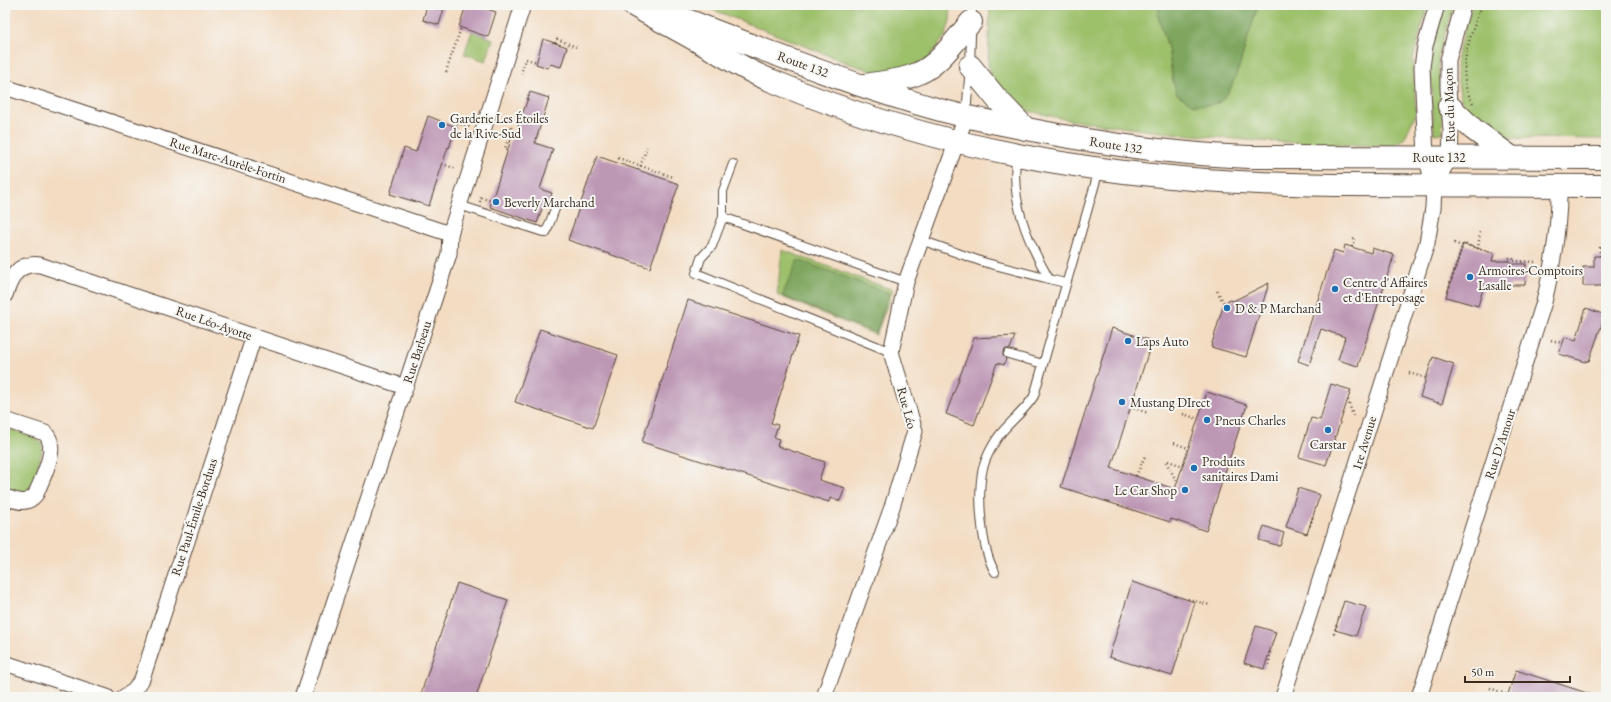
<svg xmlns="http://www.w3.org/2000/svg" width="1611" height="702" viewBox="0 0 1611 702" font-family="'EB Garamond',serif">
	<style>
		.green { fill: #9dc06a; stroke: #6c7544 }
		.forest { fill: #7ea65e; stroke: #5c683e }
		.building { fill: #bd98b5 }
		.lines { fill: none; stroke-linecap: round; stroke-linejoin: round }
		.service-casing { stroke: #574537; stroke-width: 10 }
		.minor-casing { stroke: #574537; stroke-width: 17 }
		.trunk-casing { stroke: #574537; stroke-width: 24 }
		.path { stroke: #574537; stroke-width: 2.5; stroke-dasharray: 1 3; stroke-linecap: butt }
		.service { stroke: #fff; stroke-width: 8 }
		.minor { stroke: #fff; stroke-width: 15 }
		.trunk { stroke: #fff; stroke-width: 22 }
		.poi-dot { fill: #1f6fb2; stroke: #f6f6f2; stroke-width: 1.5 }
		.labels { text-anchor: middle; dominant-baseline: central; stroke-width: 4; stroke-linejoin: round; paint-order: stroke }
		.street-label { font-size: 13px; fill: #3b2a1e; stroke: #f6f6f2 }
		.poi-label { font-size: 13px; fill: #3b2a1e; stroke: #f6f6f2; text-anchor: start }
	</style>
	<rect width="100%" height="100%" fill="#f6f6f2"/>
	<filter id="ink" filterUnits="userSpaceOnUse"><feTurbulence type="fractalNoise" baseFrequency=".025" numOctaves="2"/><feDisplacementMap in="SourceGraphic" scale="8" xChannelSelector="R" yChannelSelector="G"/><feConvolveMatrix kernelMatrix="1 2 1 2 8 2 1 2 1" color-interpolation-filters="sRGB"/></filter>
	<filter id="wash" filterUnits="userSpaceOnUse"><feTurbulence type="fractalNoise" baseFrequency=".012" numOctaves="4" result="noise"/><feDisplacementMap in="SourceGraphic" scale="16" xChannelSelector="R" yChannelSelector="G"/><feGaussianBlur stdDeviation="0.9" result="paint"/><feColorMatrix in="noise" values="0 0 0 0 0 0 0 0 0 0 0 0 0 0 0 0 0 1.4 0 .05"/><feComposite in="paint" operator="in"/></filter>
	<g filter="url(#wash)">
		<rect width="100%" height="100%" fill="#f3dcc2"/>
		<!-- green -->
		<g class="green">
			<polygon points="701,5 951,5 950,21 946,35 928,59 891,74 876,72 850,64"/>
			<polygon points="990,5 1160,5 1158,16 1168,47 1173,81 1238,70 1258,5 1428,5 1413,59 1416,114 1404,139 1398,143 1390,146 1380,146 1258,141 1160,132 1069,120 1028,111 1018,107 992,78 988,65"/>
			<polygon points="1445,5 1453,5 1438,58 1443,133 1434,134 1430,61 1433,44"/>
			<polygon points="1472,5 1606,5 1606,139 1516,138 1503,136 1483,126 1463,104 1460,95 1456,69 1457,56"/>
			<polygon points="472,31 493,39 486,61 464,54"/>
			<polygon points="782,250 893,290 876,335 777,295"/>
			<path d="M5 427 35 438 42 443C44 452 32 489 25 493L5 488Z"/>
		</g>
		<!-- forest -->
		<g class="forest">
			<polygon points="1160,5 1258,5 1238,70 1230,90 1220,102 1209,105 1193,105 1177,94 1173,81 1168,47 1158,16"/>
			<polygon points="798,260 889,293 876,333 782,296"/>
		</g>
		<g id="blocks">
			<!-- building -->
			<g class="building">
				<polygon points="427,5 445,5 439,25 423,20"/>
				<polygon points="466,5 475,5 496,12 488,37 459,27"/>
				<polygon points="543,39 567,47 561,67 550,64 548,68 536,64"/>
				<polygon points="530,92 549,98 535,143 553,149 540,189 552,193 547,208 543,206 537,223 490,207 512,136 515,136"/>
				<polygon points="428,116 456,127 449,148 448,147 429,206 390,194 404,148 416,152"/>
				<polygon points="597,156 679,184 650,268 568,240"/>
				<polygon points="1463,244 1494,253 1492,261 1511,261 1511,264 1526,264 1525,285 1510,285 1509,289 1483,289 1478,306 1446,297"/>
				<polygon points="1345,245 1371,253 1372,248 1394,255 1358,366 1338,360 1345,337 1321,329 1309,365 1298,361 1334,250 1343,253"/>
				<polygon points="1594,256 1606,256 1606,286 1583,286 1583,267 1594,267"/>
				<polygon points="1269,283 1246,357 1211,347 1224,303 1230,300 1233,301"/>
				<polygon points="688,300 799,336 771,423 778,425 774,437 779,439 777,446 825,462 819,480 845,488 840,501 830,498 829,502 642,442"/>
				<polygon points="1586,308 1605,315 1589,361 1586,361 1586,362 1559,354 1565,337 1576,340"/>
				<polygon points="1112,328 1152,341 1111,468 1175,489 1207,392 1247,405 1206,531 1171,519 1170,522 1061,487"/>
				<polygon points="540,329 618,355 593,428 515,402"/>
				<polygon points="1015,336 1010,349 1006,349 1003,352 1003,356 1006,359 1004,365 997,363 974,425 946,414 974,338"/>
				<polygon points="1433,357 1454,364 1442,404 1420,397"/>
				<polygon points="1331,384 1351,390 1326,465 1299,457 1311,418 1320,420"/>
				<polygon points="1298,488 1320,495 1307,534 1286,527"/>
				<polygon points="1264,526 1284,533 1280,546 1259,540"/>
				<polygon points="1132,582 1195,602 1172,676 1109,657"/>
				<polygon points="457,583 508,600 476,697 420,697"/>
				<polygon points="1344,601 1366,607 1356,636 1335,630"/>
				<polygon points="1256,626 1276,632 1264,669 1244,663"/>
				<polygon points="1516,670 1593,695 1592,697 1507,697"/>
			</g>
		</g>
	</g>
	<g filter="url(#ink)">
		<use href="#blocks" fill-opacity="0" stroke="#574537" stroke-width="1"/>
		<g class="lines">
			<!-- service casing -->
			<g class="service-casing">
				<g id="service">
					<polyline points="966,115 970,66 972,5"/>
					<path d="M1017 155C1009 199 1028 242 1049 279L1065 283"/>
					<polyline points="459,205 546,233 556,206"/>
					<polyline points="723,217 723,191 733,164"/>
					<polyline points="921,240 983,262 1049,279"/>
					<polyline points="891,352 696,273 701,258 712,246 723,217 906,282"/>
					<polyline points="1008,354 1043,364"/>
					<path d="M995 572C981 549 977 494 983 468 986 457 992 446 998 437 1009 422 1024 412 1034 396L1099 170"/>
				</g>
			</g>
			<!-- minor casing -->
			<g class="minor-casing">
				<g id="minor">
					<polyline points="5,87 450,234"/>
					<polyline points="1434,186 1450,157 1451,131 1448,88 1448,60 1463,5"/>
					<path d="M5 295C11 277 18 262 40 265L405 387"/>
					<path d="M5 420 45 433C60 447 42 478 36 494 27 506 17 501 5 497"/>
					<polyline points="5,663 107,697"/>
					<polyline points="124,697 134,691 142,679 254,336"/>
					<polyline points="303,697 446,263 449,254 450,234 523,5"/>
					<polyline points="824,697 892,507 915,431 891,352 906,282 966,116"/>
					<polyline points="1283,697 1427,243 1433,208 1434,186 1426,157 1422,67 1425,46 1437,5"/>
					<path d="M1419 697 1544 302C1553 264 1560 225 1559 186"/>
				</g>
			</g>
			<!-- trunk casing -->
			<g class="trunk-casing">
				<g id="trunk">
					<path d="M633 5C661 21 689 36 717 52 734 62 751 73 770 80 893 132 1029 163 1161 176 1223 183 1286 184 1348 185 1434 186 1520 186 1606 186"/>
					<path d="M674 15C759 48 845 83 933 108 964 117 996 123 1027 129 1101 144 1174 154 1249 157L1606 158"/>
					<polyline points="970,66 997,99 1026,129"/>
					<path d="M865 85C882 82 902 81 919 73 940 64 956 39 971 22"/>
					<polyline points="1449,106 1473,129 1511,157"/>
				</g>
			</g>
			<!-- path -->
			<g class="path">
				<polyline points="475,5 480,7"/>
				<polyline points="556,43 557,39 576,47"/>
				<polyline points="446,72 461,28"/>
				<polyline points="521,74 526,59 537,62"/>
				<polyline points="527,100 529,95"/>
				<path d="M1473 103C1454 75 1471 33 1482 5"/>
				<polyline points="456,127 457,123 470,127"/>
				<polyline points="507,150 505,149 512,125"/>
				<polyline points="618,158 673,177"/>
				<polyline points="442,164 457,169"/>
				<polyline points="639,170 647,147"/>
				<polyline points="480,202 481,198 492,201"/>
				<polyline points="1454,243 1462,246"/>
				<polyline points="1352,247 1355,236"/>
				<polyline points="1478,249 1480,232"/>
				<polyline points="1600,256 1600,246"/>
				<polyline points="1392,261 1396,263"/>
				<polyline points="1508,261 1508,258 1513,258 1513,261 1538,262"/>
				<polyline points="1217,291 1224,303"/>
				<polyline points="1448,291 1463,244 1494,253"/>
				<polyline points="1551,340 1562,343"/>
				<polyline points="1409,373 1426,378"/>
				<polyline points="1348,400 1353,416"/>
				<polyline points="1130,407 1148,413"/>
				<polyline points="1183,414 1198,419"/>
				<polyline points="1334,441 1336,435"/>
				<polyline points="1174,443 1188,448"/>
				<polyline points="1168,461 1183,466"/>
				<polyline points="1166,462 1177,482"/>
				<polyline points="1136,476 1145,456"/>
				<polyline points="1310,526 1313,516"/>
				<polyline points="1188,599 1210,605"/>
				<polyline points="1334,634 1337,624"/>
				<polyline points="1269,665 1270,651"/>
				<polyline points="1490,688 1508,695"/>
			</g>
			<!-- service -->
			<use href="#service" class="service"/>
			<!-- minor -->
			<use href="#minor" class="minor"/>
			<!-- trunk -->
			<use href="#trunk" class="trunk"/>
		</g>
	</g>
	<!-- markers -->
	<g class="poi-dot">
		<circle cx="442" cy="125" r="4"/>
		<circle cx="496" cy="202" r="4"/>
		<circle cx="1470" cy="277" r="4"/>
		<circle cx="1335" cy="289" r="4"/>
		<circle cx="1227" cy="308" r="4"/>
		<circle cx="1128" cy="341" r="4"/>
		<circle cx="1122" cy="402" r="4"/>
		<circle cx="1207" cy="420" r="4"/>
		<circle cx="1328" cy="430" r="4"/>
		<circle cx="1194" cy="468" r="4"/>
		<circle cx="1185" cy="490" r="4"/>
	</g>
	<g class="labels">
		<!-- street labels -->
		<g class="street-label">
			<text transform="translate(803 64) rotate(20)">Route 132</text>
			<text transform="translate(1449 105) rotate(-92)">Rue du Maçon</text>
			<text transform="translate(1116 145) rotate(9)">Route 132</text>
			<text x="1439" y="157">Route 132</text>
			<text transform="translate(228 160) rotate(18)">Rue Marc-Aurèle-Fortin</text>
			<text transform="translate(214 323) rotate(19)">Rue Léo-Ayotte</text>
			<text transform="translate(417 352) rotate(-72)">Rue Barbeau</text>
			<text transform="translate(907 408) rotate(75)">Rue Léo</text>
			<text transform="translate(1364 443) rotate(-73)">1re Avenue</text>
			<text transform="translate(1500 444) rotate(-72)">Rue D'Amour</text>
			<text transform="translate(194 517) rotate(-72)">Rue Paul-Émile-Borduas</text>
		</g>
		<!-- poi labels -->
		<g class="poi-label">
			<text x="450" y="118">Garderie Les Étoiles<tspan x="450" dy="15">de la Rive-Sud</tspan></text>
			<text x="504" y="202">Beverly Marchand</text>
			<text x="1478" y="270">Armoires-Comptoirs<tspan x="1478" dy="15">Lasalle</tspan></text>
			<text x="1343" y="282">Centre d'Affaires<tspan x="1343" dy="15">et d'Entreposage</tspan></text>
			<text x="1235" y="308">D &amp; P Marchand</text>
			<text x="1136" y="341">Laps Auto</text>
			<text x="1130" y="402">Mustang DIrect</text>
			<text x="1215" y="420">Pneus Charles</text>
			<text x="1328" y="444" text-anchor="middle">Carstar</text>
			<text x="1202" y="461">Produits<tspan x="1202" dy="15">sanitaires Dami</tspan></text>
			<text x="1177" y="490" text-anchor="end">Le Car Shop</text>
		</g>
	</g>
	<!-- margin -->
	<rect width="1611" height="702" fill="none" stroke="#f6f6f2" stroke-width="20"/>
	<!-- scale -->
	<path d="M1465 676v6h105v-6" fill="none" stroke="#3b2a1e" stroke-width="2"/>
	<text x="1471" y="676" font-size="12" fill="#3b2a1e" stroke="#f6f6f2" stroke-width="3" paint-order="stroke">50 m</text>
</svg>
